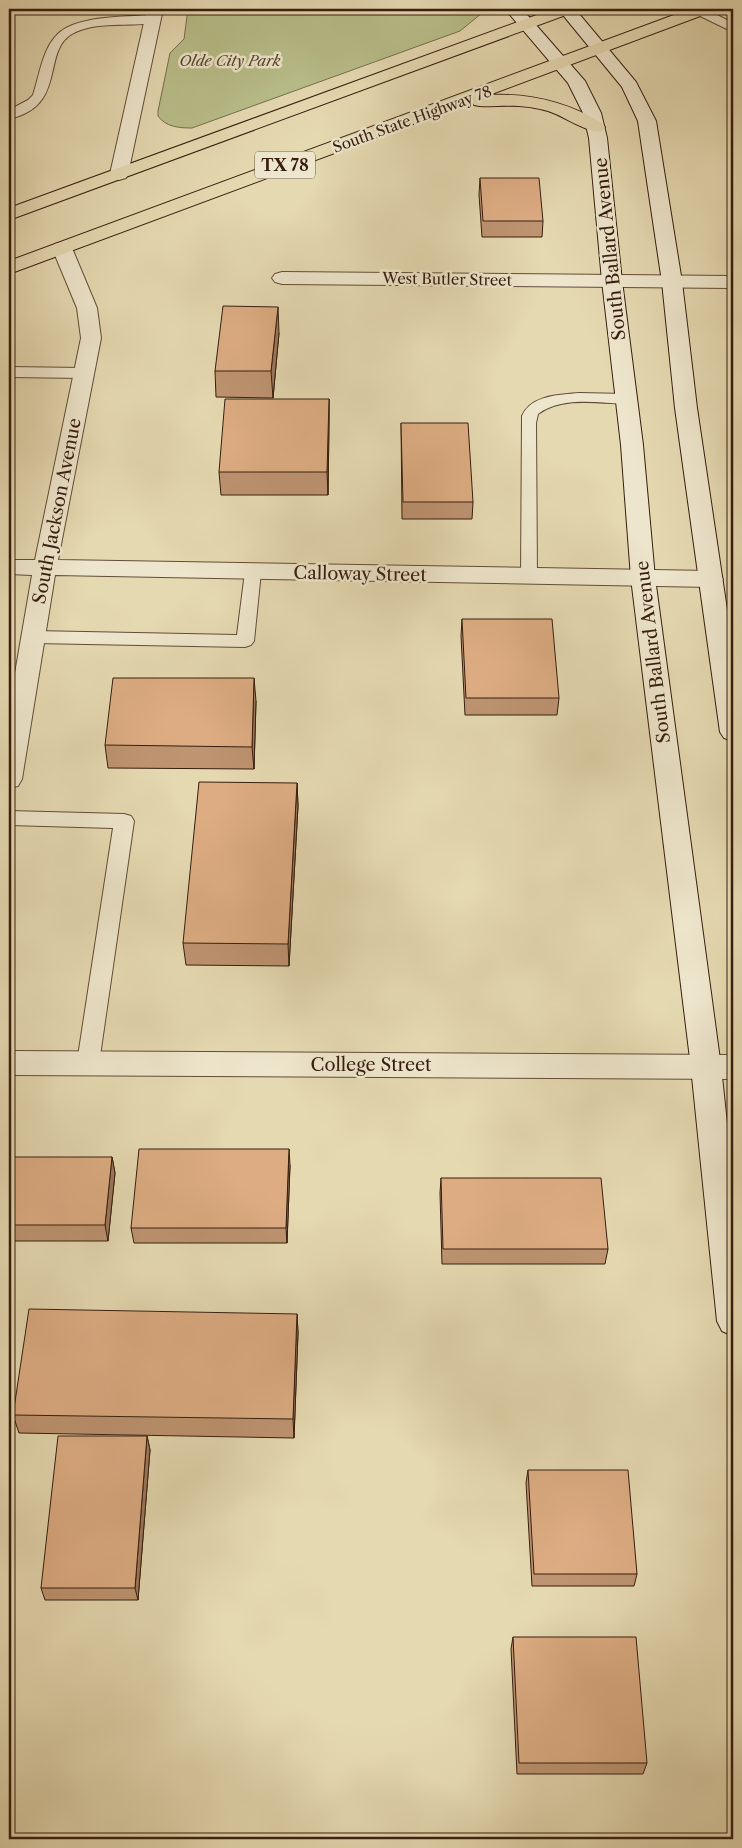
<svg xmlns="http://www.w3.org/2000/svg" width="742" height="1848" viewBox="0 0 742 1848" font-family="'Libre Caslon Text',serif">
	<style>
		.green { fill: #b8be89; stroke: #776e4c }
		.lines { fill: none; stroke-linecap: round; stroke-linejoin: round }
		.service-casing { stroke: #624d38; stroke-width: 2 }
		.minor-casing { stroke: #624d38; stroke-width: 2 }
		.secondary-casing { stroke: #361e0f; stroke-width: 2 }
		.primary-casing { stroke: #361e0f; stroke-width: 2 }
		.service { fill: #eee6cc; fill-rule: evenodd }
		.minor { fill: #eee6cc; fill-rule: evenodd }
		.secondary { fill: #eee6cc; fill-rule: evenodd }
		.primary { fill: #e5d9b1; fill-rule: evenodd }
		.wall { fill: #be9471; stroke: #361e0f }
		.shaded-wall { fill: #9b785c; stroke: #361e0f }
		.building { fill: #ddac83; stroke: #361e0f }
		.labels { text-anchor: middle; dominant-baseline: central; stroke-width: 5; stroke-linejoin: round; paint-order: stroke }
		.far-park-label { font-size: 15px; font-style: italic; fill: #56462e; stroke: #eee6cc }
		.far-street-label { font-size: 15px; fill: #361e0f; stroke: #eee6cc }
		.shield { fill: #eee6cc; stroke: #6d5a48; stroke-width: 1 }
		.shield-label { font-size: 16px; font-weight: bold; fill: #361e0f }
		.street-label { font-size: 18px; fill: #361e0f; stroke: #eee6cc }
	</style>
	<rect width="100%" height="100%" fill="#e5d9b1"/>
	<filter id="stains"><feTurbulence type="fractalNoise" baseFrequency=".004" numOctaves="4"/><feColorMatrix values="0 0 0 0 .2 0 0 0 0 .09 0 0 0 0 .02 0 0 0 .5 -.17"/></filter>
	<radialGradient id="worn" r=".72"><stop offset=".6" stop-color="#630" stop-opacity="0"/><stop offset="1" stop-color="#630" stop-opacity=".3"/></radialGradient>
	<!-- green -->
	<path class="green" d="M188 9H482V13L460 31 192 128C179 128 166 127 158 116V111L170 53 184 39Z"/>
	<g class="lines">
		<!-- service casing -->
		<g class="service-casing">
			<g id="service">
				<polygon points="696,9 705,9 733,23 733,32 696,14 694,11"/>
				<path d="M152 15 158 19 156 22C129 28 97 20 72 34 41 52 68 106 9 119V110L28 100 33 95C39 77 42 52 55 37 72 15 126 17 152 15Z"/>
				<polygon points="9,367 83,368 88,370 91,373 88,376 83,378 9,377"/>
				<path d="M579 393 627 394 632 396 635 399 632 402 627 404C599 403 562 396 538 414L536 423 537 577 535 581 529 583 523 581 521 577 522 416C531 395 559 395 579 393Z"/>
				<polygon points="253,567 259,568 261,572 254,641 251,645 245,647 34,643 28,641 25,637 28,633 34,631 237,635 245,572 247,568"/>
				<polygon points="9,811 124,814 131,816 134,821 99,1063 96,1069 88,1072 80,1069 77,1063 113,828 9,825"/>
			</g>
		</g>
		<!-- minor casing -->
		<g class="minor-casing">
			<g id="minor">
				<polygon points="147,9 163,9 128,174 126,178 119,180 112,178 110,174"/>
				<polygon points="62,242 69,244 72,248 97,308 101,338 58,560 711,571 719,574 723,579 719,584 711,587 55,575 22,779 18,786 9,788 9,708 32,575 9,574 9,560 35,560 81,338 77,308 52,248 55,244"/>
				<polygon points="282,272 733,276 733,288 282,284 275,282 272,278 275,274"/>
				<polygon points="9,1051 733,1055 733,1079 9,1075"/>
			</g>
		</g>
		<!-- secondary casing -->
		<g class="secondary-casing">
			<g id="secondary">
				<polygon points="505,9 522,9 585,81 601,113 607,138 622,281 643,445 655,578 721,1067 733,1180 733,1336 722,1331 717,1321 691,1067 631,578 621,445 602,281 589,138 583,113 568,83"/>
				<polygon points="558,9 575,9 636,82 656,121 682,282 697,408 733,650 733,741 724,738 720,732 675,408 662,282 638,121 622,87"/>
			</g>
		</g>
		<!-- primary casing -->
		<g class="primary-casing">
			<g id="primary">
				<polygon points="553,9 576,9 574,12 9,220 9,208"/>
				<path d="M690 9H713L711 12 489 95C530 93 567 102 602 123L605 127 602 131C588 134 564 116 548 111 532 106 514 105 497 106 489 106 482 107 474 105L472 102 9 274V261Z"/>
			</g>
		</g>
		<!-- service -->
		<use href="#service" class="service"/>
		<!-- minor -->
		<use href="#minor" class="minor"/>
		<!-- secondary -->
		<use href="#secondary" class="secondary"/>
		<!-- primary -->
		<use href="#primary" class="primary"/>
	</g>
	<!-- wall -->
	<g class="wall">
		<polygon points="480,178 543,221 542,237 482,237 479,195"/>
		<polygon points="279,333 273,398 216,397 215,371"/>
		<polygon points="329,399 329,422 328,495 221,495 219,472"/>
		<polygon points="401,423 473,502 472,519 402,519"/>
		<polygon points="462,619 559,698 557,715 465,715 461,636"/>
		<polygon points="256,701 254,769 108,768 105,745"/>
		<polygon points="297,783 298,806 289,966 186,965 183,943"/>
		<polygon points="112,1157 115,1173 108,1241 9,1241 9,1184"/>
		<polygon points="290,1165 287,1243 134,1243 131,1228"/>
		<polygon points="441,1178 608,1249 605,1264 442,1264 440,1193"/>
		<polygon points="297,1314 298,1333 294,1438 19,1433 13,1415"/>
		<polygon points="147,1436 150,1450 138,1600 45,1600 41,1588"/>
		<polygon points="528,1470 637,1574 634,1586 532,1586 526,1483"/>
		<polygon points="513,1637 647,1763 643,1774 517,1774 511,1649"/>
	</g>
	<!-- shaded-wall -->
	<g class="shaded-wall">
		<polygon points="278,307 279,333 273,398 271,371"/>
		<polygon points="329,399 329,422 328,495 327,472"/>
		<polygon points="254,678 256,701 254,769 252,747"/>
		<polygon points="297,783 298,806 289,966 288,944"/>
		<polygon points="289,1149 290,1165 287,1243 286,1228"/>
		<polygon points="112,1157 115,1173 108,1241 105,1225"/>
		<polygon points="297,1314 298,1333 294,1438 293,1419"/>
		<polygon points="147,1436 150,1450 138,1600 135,1588"/>
	</g>
	<!-- building -->
	<g class="building">
		<polygon points="480,178 539,178 543,221 483,221"/>
		<polygon points="223,306 278,307 271,371 215,371"/>
		<polygon points="225,399 329,399 327,472 219,472"/>
		<polygon points="401,423 468,423 473,502 403,502"/>
		<polygon points="462,619 552,619 559,698 466,698"/>
		<polygon points="113,678 254,678 252,747 105,745"/>
		<polygon points="199,782 297,783 288,944 183,943"/>
		<polygon points="139,1149 289,1149 286,1228 131,1228"/>
		<polygon points="12,1157 112,1157 105,1225 9,1225 9,1184"/>
		<polygon points="441,1178 601,1178 608,1249 443,1249"/>
		<polygon points="29,1309 297,1314 293,1419 13,1415"/>
		<polygon points="58,1436 147,1436 135,1588 41,1588"/>
		<polygon points="528,1470 628,1470 637,1574 534,1574"/>
		<polygon points="513,1637 636,1637 647,1763 519,1763"/>
	</g>
	<g class="labels">
		<!-- far-park labels -->
		<g class="far-park-label">
			<text x="230" y="60">Olde City Park</text>
		</g>
		<!-- far-street labels -->
		<g class="far-street-label">
			<text transform="translate(412 119) rotate(-20)">South State Highway 78</text>
			<text transform="translate(447 279) rotate(1)">West Butler Street</text>
		</g>
		<!-- shield labels -->
		<rect class="shield" x="255" y="151.5" width="60" height="27" rx="4"/>
		<g class="shield-label">
			<text x="285" y="165">TX 78</text>
		</g>
		<!-- street labels -->
		<g class="street-label">
			<text transform="translate(610 249) rotate(-96)">South Ballard Avenue</text>
			<text transform="translate(57 511) rotate(-79)">South Jackson Avenue</text>
			<text transform="translate(360 574) rotate(1)">Calloway Street</text>
			<text transform="translate(653 652) rotate(-97)">South Ballard Avenue</text>
			<text x="371" y="1065">College Street</text>
		</g>
	</g>
	<!-- margin -->
	<rect width="742" height="1848" fill="none" stroke="#e5d9b1" stroke-width="30"/>
	<rect x="10" y="10" width="722" height="1828" fill="none" stroke="#361e0f" stroke-width="2.5"/>
	<rect x="15" y="15" width="712" height="1818" fill="none" stroke="#361e0f"/>
	<rect width="100%" height="100%" filter="url(#stains)"/>
	<rect width="100%" height="100%" fill="url(#worn)"/>
</svg>
